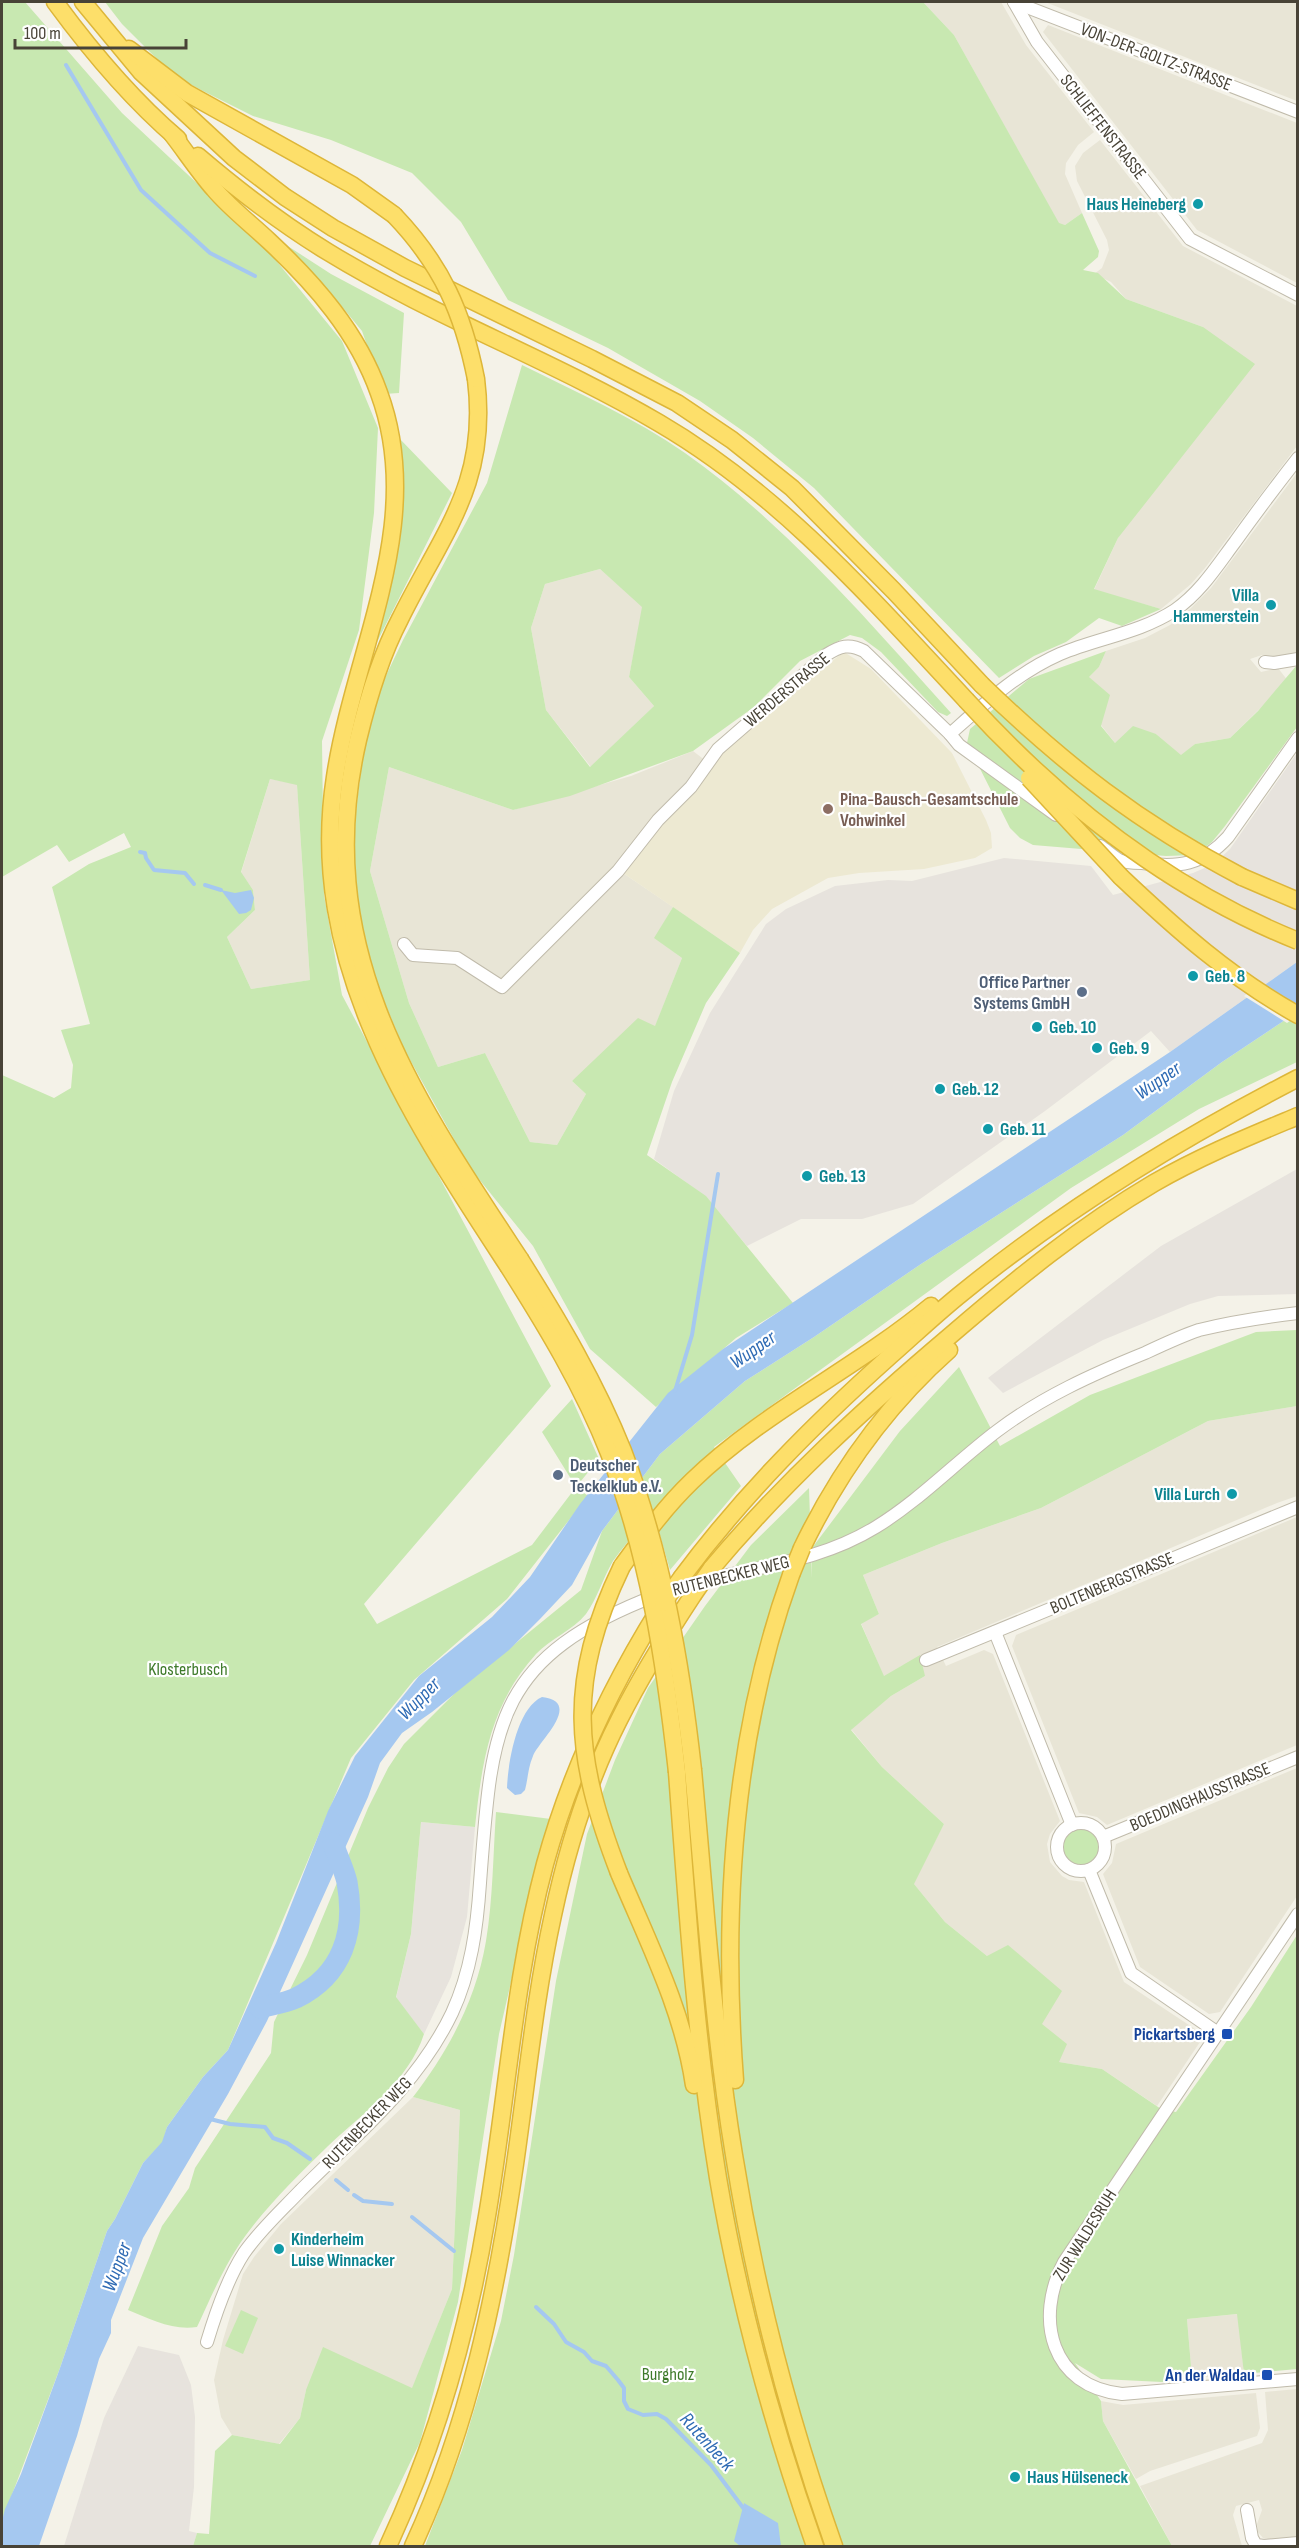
<svg xmlns="http://www.w3.org/2000/svg" width="1299" height="2548" viewBox="0 0 1299 2548" font-family="'Sofia Sans Condensed',sans-serif">
	<style>
		.residential { fill: #e8e5d6 }
		.industrial { fill: #e7e3dd }
		.education { fill: #ede9d2 }
		.green { fill: #c8e8b1; fill-rule: evenodd }
		.water { fill: #a5c8f0 }
		.pier { fill: #f4f2e8 }
		.lines { fill: none; stroke-linecap: round; stroke-linejoin: round }
		.stream { stroke: #a5c8f0; stroke-width: 4 }
		.river { stroke: #a5c8f0; stroke-width: 21 }
		.minor-casing { stroke: #c0bbab; stroke-width: 14 }
		.highway-casing { stroke: #ddb639; stroke-width: 19 }
		.minor { stroke: #fff; stroke-width: 12 }
		.highway { stroke: #fddf6a; stroke-width: 16 }
		.highway-bridge-casing { stroke: #ddb639; stroke-width: 19; stroke-linecap: butt }
		.highway-bridge { stroke: #fddf6a; stroke-width: 16 }
		.culture-dot { fill: #0f9aa8; stroke: #fff; stroke-width: 2 }
		.education-dot { fill: #8d6e63; stroke: #fff; stroke-width: 2 }
		.service-dot { fill: #5c6f8a; stroke: #fff; stroke-width: 2 }
		.transit-dot { fill: #1a4fb4; stroke: #fff; stroke-width: 2 }
		.labels { text-anchor: middle; dominant-baseline: central; stroke-width: 4.5; stroke-linejoin: round; paint-order: stroke }
		.street-label { font-size: 18px; fill: #484337; stroke: #fff }
		.culture-label { font-size: 18px; font-weight: bold; fill: #0d838f; stroke: #fff; text-anchor: start }
		.education-label { font-size: 18px; font-weight: bold; fill: #785e54; stroke: #fff; text-anchor: start }
		.service-label { font-size: 18px; font-weight: bold; fill: #4e5e75; stroke: #fff; text-anchor: end }
		.park-label { font-size: 18px; fill: #3e7a2a; stroke: #fff }
		.transit-label { font-size: 18px; font-weight: bold; fill: #164399; stroke: #fff; text-anchor: end }
		.water-label { font-size: 20px; font-style: italic; fill: #2f6bb4; stroke: #fff }
	</style>
	<rect width="100%" height="100%" fill="#f4f2e8"/>
	<!-- residential -->
	<g class="residential">
		<polygon points="923,2 1001,2 1026,45 1094,132 1078,145 1066,163 1065,174 1082,213 1065,225 1059,224 954,35"/>
		<polygon points="1045,2 1297,2 1297,101"/>
		<polygon points="1048,25 1297,123 1297,283 1197,230 1043,32"/>
		<polygon points="1100,140 1183,246 1297,306 1297,446 1205,568 1191,584 1161,609 1094,590 1118,538 1203,327 1126,299 1111,282 1094,274 1102,268 1109,250 1107,240 1077,181 1075,166 1083,153"/>
		<polygon points="1297,473 1297,655 1273,660 1262,655 1250,659 1261,672 1278,668 1288,681 1230,738 1195,744 1181,756 1156,734 1115,743 1101,725 1089,677 1099,667 1106,651 1145,638 1170,625 1190,609 1211,588"/>
		<polygon points="600,569 643,607 629,677 654,706 591,767 546,710 531,628 545,584"/>
		<polygon points="693,751 706,761 617,869 673,907 655,938 682,958 655,1027 572,1081 586,1094 557,1145 530,1142 485,1053 438,1067 409,1003 370,871 389,767 513,810 631,776"/>
		<polygon points="270,779 297,784 310,980 251,989 227,937 255,910 253,890 241,873"/>
		<polygon points="1297,1406 1297,1496 1277,1503 937,1647 946,1666 984,1650 993,1654 1060,1821 1050,1834 1047,1844 1050,1862 1062,1876 1069,1880 1084,1882 1124,1982 1198,2031 1200,2042 1157,2106 1102,2069 1059,2062 1042,2025 987,1956 945,1922 913,1883 944,1824 882,1767 851,1729 891,1696 925,1676 903,1665 884,1677 861,1623 879,1614 863,1575 942,1543 1041,1508 1208,1421"/>
		<polygon points="1297,1517 1297,1745 1107,1825 1097,1817 1079,1813 1012,1646 1016,1635"/>
		<polygon points="1297,1768 1297,1896 1220,2012 1209,2014 1140,1967 1103,1874 1112,1863 1116,1844"/>
		<polygon points="413,2097 460,2110 452,2289 412,2389 306,2390 300,2418 279,2444 232,2435 221,2417 214,2380 223,2340 243,2274 254,2257 281,2224"/>
		<polygon points="1238,2314 1244,2374 1192,2378 1187,2319"/>
		<polygon points="1297,2389 1297,2537 1273,2540 1263,2538 1258,2532 1257,2524 1262,2510 1259,2500 1236,2506 1233,2515 1242,2546 1172,2546 1140,2486 1262,2443 1268,2430 1265,2392"/>
		<polygon points="1256,2393 1260,2428 1257,2436 1150,2471 1136,2479 1103,2421 1101,2401 1123,2405"/>
	</g>
	<!-- industrial -->
	<g class="industrial">
		<polygon points="1297,753 1297,962 1170,1052 1151,1031 1045,1111 913,1204 862,1219 801,1219 747,1246 705,1196 654,1159 674,1091 710,1013 766,924 786,909 835,886 888,880 912,881 1004,858 1091,866 1113,895 1193,873 1214,864 1230,849"/>
		<polygon points="1297,1169 1297,1294 1218,1296 1190,1304 1103,1340 1003,1393 988,1378 1161,1246"/>
		<polygon points="421,1822 475,1827 467,1917 451,1977 424,2034 396,1998 411,1934"/>
		<polygon points="138,2346 179,2355 191,2385 195,2417 194,2487 189,2531 197,2533 193,2546 64,2546 104,2418"/>
	</g>
	<!-- education -->
	<polygon class="education" points="844,652 871,669 952,753 986,820 991,833 992,848 975,858 924,869 859,873 828,878 772,909 753,930 740,953 623,873 716,758 761,720 775,704"/>
	<!-- green -->
	<g class="green">
		<path d="M2 2H25L122 113 265 247 342 341 378 428 374 513 359 630 322 741 324 895 342 995 551 1386 364 1604 377 1624 532 1545 576 1487 542 1432 572 1399 599 1459 576 1487 588 1496 507 1599 414 1680 351 1758 228 2050 203 2077 167 2127 163 2142 143 2163 115 2219 107 2231 60 2368 2 2521V1075L54 1098 71 1088 73 1065 61 1030 90 1024 52 887 89 864 131 847 124 833 69 862 57 845 2 877ZM270 779 297 785 310 980 251 989 227 937 255 910 253 890 241 872Z"/>
		<polygon points="105,2 923,2 954,35 1059,223 1065,225 1082,213 1099,251 1098,257 1083,270 1098,273 1126,299 1203,327 1255,364 1118,538 1094,589 1161,609 1122,626 1099,618 1066,642 1034,656 999,678 814,488 753,438 700,401 608,348 508,300 461,222 412,173 331,140 253,116 203,91 173,75 122,24"/>
		<polygon points="280,241 331,274 404,313 399,393 384,394 362,331 325,286"/>
		<path d="M522 365C576 392 635 418 685 453 787 525 868 621 951 713L947 716 938 712 881 652 862 638 850 635 800 661 754 707 693 751 570 796 513 810 389 767 370 871 409 1003 438 1067 485 1053 530 1142 557 1145 586 1094 572 1081 638 1018 655 1026 682 958 654 938 673 907 740 953 706 1003 672 1082 647 1155 706 1196 793 1303 736 1338 656 1407 590 1349 533 1246 470 1168 404 1049 362 948 351 852 362 761 373 703 403 640 487 483ZM600 569 642 607 629 677 654 706 590 767 546 710 531 628 545 584Z"/>
		<polygon points="399,438 452,493 373,650 399,529 404,479"/>
		<polygon points="1106,651 1099,667 1089,677 1110,695 1101,726 1115,743 1133,726 1156,734 1181,755 1195,744 1230,738 1258,711 1297,665 1297,727 1225,826 1212,842 1195,855 1166,856 1033,845 1020,838 1010,828 967,743 970,729 1029,679"/>
		<path d="M1297 1012V1062L1199 1109 1071 1188 714 1447 741 1486 670 1570 653 1511C640 1528 625 1544 613 1561 603 1578 597 1599 586 1614 573 1630 550 1639 536 1654 490 1705 482 1761 475 1827L421 1822 411 1934 396 1997 424 2034C409 2081 362 2114 327 2147 300 2173 272 2201 249 2231 227 2259 212 2295 197 2327 173 2331 150 2319 128 2310L162 2226 189 2188 195 2168 271 2053 274 2022 307 1955 368 1808 388 1768 404 1744 456 1692 581 1590 602 1531 660 1454 745 1381 814 1337 921 1264 1123 1135 1222 1062Z"/>
		<polygon points="1297,1330 1297,1406 1208,1421 1041,1508 942,1543 863,1575 879,1614 861,1624 884,1676 920,1655 925,1676 891,1696 851,1730 882,1767 944,1824 914,1884 945,1922 987,1956 1008,1945 1062,1991 1042,2024 1067,2044 1059,2062 1102,2069 1161,2109 1176,2112 1251,2007 1297,1935 1297,2369 1244,2374 1237,2314 1187,2319 1192,2378 1162,2382 1101,2379 1075,2363 1101,2401 1103,2421 1172,2546 425,2546 462,2450 501,2321 514,2255 556,1981 587,1834 615,1760 648,1688 705,1606 751,1545 809,1488 812,1578 812,1548 900,1431 959,1367 1000,1446 1090,1395 1256,1332"/>
		<path d="M496 1812 551 1819 536 1874 499 2034 458 2302 420 2442 370 2546H193L197 2533 209 2534 215 2451 232 2435 280 2444 300 2418 306 2390 323 2347 412 2388 452 2289 460 2110 413 2097C449 2050 476 2000 486 1941 493 1899 493 1855 496 1812Z"/>
		<circle cx="1081" cy="1847" r="19"/>
		<polygon points="241,2310 258,2318 243,2354 225,2346"/>
	</g>
	<!-- water -->
	<g class="water">
		<polygon points="221,890 235,893 251,890 254,898 251,910 246,913 239,914"/>
		<polygon points="1297,962 1297,1012 1222,1062 1123,1135 921,1264 814,1337 745,1381 660,1454 602,1531 572,1585 540,1619 509,1650 432,1712 402,1733 380,1763 368,1797 267,2021 228,2094 143,2238 111,2320 111,2333 99,2359 77,2436 39,2546 2,2546 2,2521 5,2509 21,2474 60,2368 107,2231 115,2219 143,2163 162,2142 167,2127 203,2077 228,2050 276,1943 328,1811 355,1756 419,1676 492,1617 530,1577 580,1504 668,1393 723,1349 1170,1052"/>
		<path d="M542 1697C584 1702 538 1742 533 1756 528 1767 528 1779 525 1790L521 1794 515 1795 507 1788C508 1762 517 1708 542 1697Z"/>
		<polygon points="744,2503 778,2523 781,2546 740,2546 734,2541"/>
	</g>
	<!-- pier -->
	<polygon class="pier" points="1260,984 1298,1015 1287,1023 1244,996"/>
	<g class="lines">
		<!-- stream -->
		<g class="stream">
			<polyline points="66,65 141,190 210,253 255,276"/>
			<polyline points="140,852 145,853 146,858 154,870 185,873 194,884"/>
			<polyline points="205,885 221,890"/>
			<polyline points="675,1391 692,1335 718,1174"/>
			<polyline points="210,2119 230,2124 265,2127 273,2138 287,2143 310,2159"/>
			<polyline points="336,2180 348,2190"/>
			<polyline points="354,2195 363,2201 392,2204"/>
			<polyline points="412,2217 454,2251"/>
			<polyline points="536,2307 554,2324 566,2342 584,2352 592,2361 606,2366 618,2380 624,2388 624,2401 628,2409 643,2415 657,2414 666,2419 711,2465 744,2509"/>
		</g>
		<!-- river -->
		<path class="river" d="M260 2008C271 2005 285 2003 296 1998 343 1975 356 1931 347 1882 344 1869 337 1855 333 1843"/>
		<!-- minor casing -->
		<g class="minor-casing">
			<g id="minor">
				<polyline points="1014,2 1037,42 1190,239 1298,295"/>
				<polyline points="1014,2 1298,112"/>
				<polyline points="1265,662 1274,663 1298,659"/>
				<polyline points="950,734 959,745 1056,815"/>
				<path d="M1100 846C1106 850 1112 856 1119 860 1125 863 1135 863 1142 863 1178 868 1203 865 1228 837L1298 738"/>
				<path d="M404 944 413 955 457 958 502 987 618 871 658 820 691 787 718 749 826 655C840 646 849 643 864 651L950 734C985 703 1017 673 1060 654 1098 638 1140 633 1175 610 1200 593 1217 566 1235 542 1255 514 1276 486 1298 458"/>
				<path d="M673 1590C742 1566 811 1567 876 1527 920 1500 956 1462 997 1431 1042 1397 1093 1374 1145 1353 1162 1345 1181 1336 1199 1330 1232 1322 1264 1317 1298 1313"/>
				<polyline points="995,1632 1072,1825"/>
				<polyline points="926,1660 1298,1507"/>
				<circle cx="1081" cy="1847" r="24"/>
				<polyline points="1103,1837 1298,1757"/>
				<polyline points="1089,1870 1131,1973 1218,2033"/>
				<path d="M1298 1914 1064 2262C1034 2319 1051 2387 1122 2394L1298 2379"/>
				<path d="M207 2342C216 2312 227 2279 244 2253 260 2230 281 2211 300 2191 356 2135 417 2086 452 2013 471 1972 477 1928 480 1883 492 1724 494 1658 657 1595"/>
				<polyline points="1247,2510 1252,2538 1256,2545 1264,2546 1298,2543"/>
			</g>
		</g>
		<!-- highway casing -->
		<g class="highway-casing">
			<g id="highway">
				<path d="M55 2C91 51 131 99 178 139"/>
				<polyline points="83,2 141,72 234,158 285,197 333,228 405,268 592,359 677,403 732,440 792,488 894,591 982,685"/>
				<polyline points="129,49 187,93 352,185 394,215"/>
				<path d="M172 134C186 152 199 172 214 189 230 208 251 224 269 241 315 284 358 333 379 393 427 523 354 649 335 777 306 962 412 1119 508 1266"/>
				<path d="M198 156C239 191 282 224 328 252 434 317 552 360 659 423 779 493 872 599 966 700"/>
				<path d="M476 379C489 483 443 532 400 619 380 657 368 698 358 740 310 948 411 1094 520 1259"/>
				<path d="M1121 877C1176 929 1231 978 1298 1015"/>
				<polyline points="1242,877 1298,901"/>
				<path d="M802 1548C838 1473 887 1405 949 1350"/>
				<path d="M622 1566C644 1536 665 1507 692 1481 763 1412 855 1369 931 1306"/>
				<path d="M711 1569C783 1483 866 1407 951 1335 1015 1280 1081 1226 1154 1183 1201 1156 1248 1137 1298 1116"/>
				<path d="M682 1577C743 1495 814 1424 890 1356 914 1335 937 1313 962 1293 1065 1209 1180 1139 1298 1078"/>
				<path d="M693 1770C705 1898 713 2028 734 2155 755 2288 789 2419 834 2546"/>
				<path d="M677 1772C687 1908 696 2044 718 2178 739 2303 773 2427 815 2546"/>
				<path d="M619 1873C648 1942 683 2010 694 2085"/>
				<path d="M735 2080C722 1910 733 1736 791 1575"/>
				<path d="M388 2546C437 2441 468 2331 487 2216 507 2099 514 1979 545 1864 570 1773 610 1688 660 1608"/>
				<path d="M413 2546C469 2425 496 2295 515 2164 527 2081 535 1997 553 1915 567 1849 588 1781 619 1720 641 1676 666 1636 693 1595"/>
			</g>
		</g>
		<!-- minor -->
		<use href="#minor" class="minor"/>
		<!-- highway -->
		<use href="#highway" class="highway"/>
		<!-- highway-bridge casing -->
		<g class="highway-bridge-casing">
			<g id="highway-bridge">
				<path d="M394 215C442 265 463 313 476 379"/>
				<path d="M982 685C1066 766 1139 823 1242 877"/>
				<path d="M966 700C1060 803 1168 889 1298 941"/>
				<polyline points="1029,778 1121,877"/>
				<path d="M520 1259C559 1321 596 1383 623 1451 662 1553 681 1662 693 1770"/>
				<path d="M508 1266C546 1326 583 1387 609 1453 649 1556 665 1663 677 1772"/>
				<polyline points="791,1575 802,1548"/>
				<polyline points="693,1595 711,1569"/>
				<polyline points="663,1603 682,1577"/>
				<path d="M619 1873C574 1756 566 1682 622 1566"/>
			</g>
		</g>
		<!-- highway-bridge -->
		<use href="#highway-bridge" class="highway-bridge"/>
	</g>
	<!-- markers -->
	<g class="culture-dot">
		<circle cx="1198" cy="204" r="6"/>
		<circle cx="1271" cy="605" r="6"/>
		<circle cx="1193" cy="976" r="6"/>
		<circle cx="1037" cy="1027" r="6"/>
		<circle cx="1097" cy="1048" r="6"/>
		<circle cx="940" cy="1089" r="6"/>
		<circle cx="988" cy="1129" r="6"/>
		<circle cx="807" cy="1176" r="6"/>
		<circle cx="1232" cy="1494" r="6"/>
		<circle cx="279" cy="2249" r="6"/>
		<circle cx="1015" cy="2477" r="6"/>
	</g>
	<circle class="education-dot" cx="828" cy="809" r="6"/>
	<g class="service-dot">
		<circle cx="1082" cy="992" r="6"/>
		<circle cx="558" cy="1475" r="6"/>
	</g>
	<g class="transit-dot">
		<rect x="1221" y="2028" width="12" height="12" rx="3"/>
		<rect x="1261" y="2369" width="12" height="12" rx="3"/>
	</g>
	<g class="labels">
		<!-- street labels -->
		<g class="street-label">
			<text transform="translate(1156 57) rotate(21)">VON-DER-GOLTZ-STRASSE</text>
			<text transform="translate(1103 127) rotate(52)">SCHLIEFFENSTRASSE</text>
			<text transform="translate(787 690) rotate(-40)">WERDERSTRASSE</text>
			<text transform="translate(731 1576) rotate(-14)">RUTENBECKER WEG</text>
			<text transform="translate(1112 1583) rotate(-23)">BOLTENBERGSTRASSE</text>
			<text transform="translate(1200 1797) rotate(-23)">BOEDDINGHAUSSTRASSE</text>
			<text transform="translate(367 2123) rotate(-46)">RUTENBECKER WEG</text>
			<text transform="translate(1085 2235) rotate(-58)">ZUR WALDESRUH</text>
		</g>
		<!-- culture labels -->
		<g class="culture-label">
			<text x="1186" y="204" text-anchor="end">Haus Heineberg</text>
			<text x="1259" y="595" text-anchor="end">Villa<tspan x="1259" dy="21">Hammerstein</tspan></text>
			<text x="1205" y="976">Geb. 8</text>
			<text x="1049" y="1027">Geb. 10</text>
			<text x="1109" y="1048">Geb. 9</text>
			<text x="952" y="1089">Geb. 12</text>
			<text x="1000" y="1129">Geb. 11</text>
			<text x="819" y="1176">Geb. 13</text>
			<text x="1220" y="1494" text-anchor="end">Villa Lurch</text>
			<text x="291" y="2239">Kinderheim<tspan x="291" dy="21">Luise Winnacker</tspan></text>
			<text x="1027" y="2477">Haus Hülseneck</text>
		</g>
		<!-- education labels -->
		<g class="education-label">
			<text x="840" y="799">Pina-Bausch-Gesamtschule<tspan x="840" dy="21">Vohwinkel</tspan></text>
		</g>
		<!-- service labels -->
		<g class="service-label">
			<text x="1070" y="982">Office Partner<tspan x="1070" dy="21">Systems GmbH</tspan></text>
			<text x="570" y="1465" text-anchor="start">Deutscher<tspan x="570" dy="21">Teckelklub e.V.</tspan></text>
		</g>
		<!-- park labels -->
		<g class="park-label">
			<text x="188" y="1669">Klosterbusch</text>
			<text x="668" y="2374">Burgholz</text>
		</g>
		<!-- transit labels -->
		<g class="transit-label">
			<text x="1215" y="2034">Pickartsberg</text>
			<text x="1255" y="2375">An der Waldau</text>
		</g>
		<!-- water labels -->
		<g class="water-label">
			<text transform="translate(1158 1081) rotate(-35)">Wupper</text>
			<text transform="translate(753 1350) rotate(-35)">Wupper</text>
			<text transform="translate(419 1699) rotate(-45)">Wupper</text>
			<text transform="translate(117 2267) rotate(-70)">Wupper</text>
			<text transform="translate(707 2442) rotate(48)">Rutenbeck</text>
		</g>
	</g>
	<!-- border -->
	<rect width="1299" height="2548" fill="none" stroke="#484337" stroke-width="6"/>
	<!-- scale -->
	<path d="M15 39v9h171v-9" fill="none" stroke="#484337" stroke-width="3"/>
	<text x="24" y="39" font-size="18" fill="#484337" stroke="#ffffff" stroke-width="4.5" paint-order="stroke">100 m</text>
</svg>
